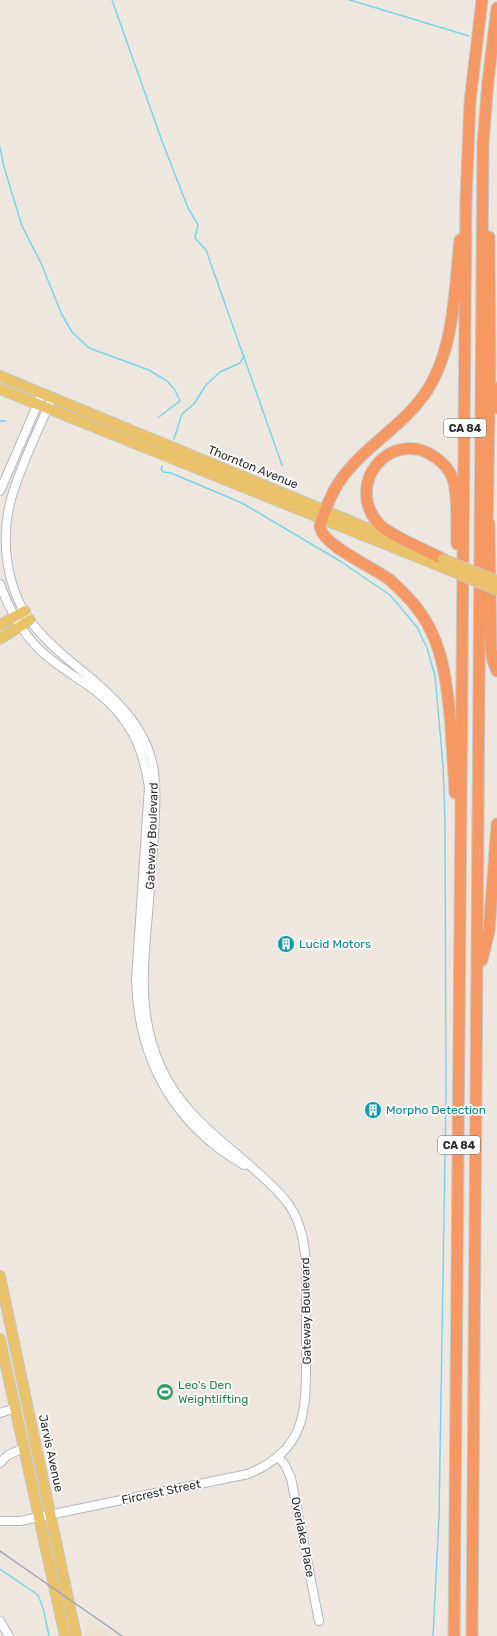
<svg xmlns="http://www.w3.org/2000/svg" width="497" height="1636" viewBox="0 0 497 1636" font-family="Rubik,sans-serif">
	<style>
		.education { fill: #eee2d1 }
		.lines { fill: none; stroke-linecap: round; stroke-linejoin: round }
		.stream { stroke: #7bd3e8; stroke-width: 1.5 }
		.minor-casing { stroke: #b4b7bf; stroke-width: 10 }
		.major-casing { stroke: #c8c8c8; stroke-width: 12 }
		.highway-casing { stroke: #c8c8c8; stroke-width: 13 }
		.minor { stroke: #fff; stroke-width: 8 }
		.major { stroke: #e9c26a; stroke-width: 10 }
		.highway { stroke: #f59864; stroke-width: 11 }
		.rail { stroke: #a3a7b6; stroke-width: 1.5 }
		.major-bridge-casing { stroke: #c8c8c8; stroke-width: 12; stroke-linecap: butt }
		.major-bridge { stroke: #e9c26a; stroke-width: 10 }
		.labels { text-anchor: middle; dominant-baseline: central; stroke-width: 3.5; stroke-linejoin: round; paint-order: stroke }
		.shield { fill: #fff; stroke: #6c6c6c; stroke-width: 1 }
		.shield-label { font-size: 11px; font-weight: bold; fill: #2d2d2d }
		.street-label { font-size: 12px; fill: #2d2d2d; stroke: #fff }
		.culture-label { font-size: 12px; fill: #0d838f; stroke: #fff; text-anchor: start }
		.leisure-label { font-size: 12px; fill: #27864d; stroke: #fff; text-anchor: start }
	</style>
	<rect width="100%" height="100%" fill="#ede7e0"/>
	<!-- education -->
	<polygon class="education" points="88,1620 111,1636 85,1636"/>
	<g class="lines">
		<!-- stream -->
		<g class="stream">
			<polyline points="112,0 162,141 188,208 198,225 195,238 206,250 282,465"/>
			<polyline points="350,0 469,36"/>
			<polyline points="0,147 4,167 22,226 41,263 62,315 72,332 89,348 149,370 167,381 175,390 180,401 159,417"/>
			<polyline points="0,421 6,421"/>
			<polyline points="174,439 182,414 194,404 206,385 220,372 240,363 244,356"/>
			<polyline points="162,466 161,469 163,472 171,473 242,503 340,561 390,595 417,627 427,648 435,676 443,765 445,820 446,1096 439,1517 433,1636"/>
			<polyline points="0,1569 38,1595 43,1608 49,1636"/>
		</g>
		<!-- minor casing -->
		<g class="minor-casing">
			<g id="minor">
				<polyline points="0,491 42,394"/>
				<path d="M0 584C9 609 21 631 39 649 56 666 77 677 96 691 129 717 143 746 149 787L136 980C138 1059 174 1125 244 1165"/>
				<polyline points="0,1413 15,1408"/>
				<polyline points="279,1458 285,1465 291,1478 319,1621"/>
				<polyline points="0,1463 8,1455 24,1448"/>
				<path d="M0 1521H20L39 1517 248 1474C309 1449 306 1408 306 1350 306 1321 306 1291 306 1262 304 1242 301 1222 289 1205 280 1192 267 1181 255 1170 218 1137 181 1113 160 1065 138 1015 143 967 148 914 150 888 152 862 154 835 155 812 157 789 153 766 146 729 120 703 92 679 71 662 48 644 31 622 6 588 0 539 11 499 21 464 38 431 52 398"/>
				<polyline points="0,1621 9,1636"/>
			</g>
		</g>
		<!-- major casing -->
		<g class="major-casing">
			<g id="major">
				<polyline points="0,376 396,540"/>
				<polyline points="0,389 442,567"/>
				<polyline points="0,625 25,611"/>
				<polyline points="0,639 30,620"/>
				<polyline points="0,1276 76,1636"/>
				<polyline points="0,1339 65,1636"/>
			</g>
		</g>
		<!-- highway casing -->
		<g class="highway-casing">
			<g id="highway">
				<polyline points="496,388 497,408"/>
				<polyline points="489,523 491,649 493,661 497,671"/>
				<polyline points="487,530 490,362 489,237"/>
				<path d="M443 559C428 551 389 535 379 524 343 484 391 427 435 457 442 462 449 469 452 477 459 492 456 526 457 544"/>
				<path d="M455 793C454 771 452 749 451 727 447 682 443 637 412 602 405 594 398 587 390 580 375 568 321 545 320 526 324 513 329 499 336 487 358 450 399 430 424 395 455 351 454 292 460 240"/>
				<polyline points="482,960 489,931 497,824"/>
				<polyline points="454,1636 466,200 470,102 482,0"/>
				<polyline points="472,1636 483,143 488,81 497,8"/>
			</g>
		</g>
		<!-- minor -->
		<use href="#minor" class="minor"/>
		<!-- major -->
		<use href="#major" class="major"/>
		<!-- highway -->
		<use href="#highway" class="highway"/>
		<!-- rail -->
		<polyline class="rail" points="0,1551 122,1636"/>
		<!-- major-bridge casing -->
		<g class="major-bridge-casing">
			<g id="major-bridge">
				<polyline points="443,559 497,581"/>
				<polyline points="442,567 497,590"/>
			</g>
		</g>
		<!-- major-bridge -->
		<use href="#major-bridge" class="major-bridge"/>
	</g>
	<!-- icons -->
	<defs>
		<g id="building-disc" transform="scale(0.9)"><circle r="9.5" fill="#0f9aa8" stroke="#fff"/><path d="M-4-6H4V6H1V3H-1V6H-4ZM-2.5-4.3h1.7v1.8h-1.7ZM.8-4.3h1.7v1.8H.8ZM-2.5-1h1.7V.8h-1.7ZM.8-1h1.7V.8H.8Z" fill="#fff"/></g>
		<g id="stadium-disc" transform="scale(0.9)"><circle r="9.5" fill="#2e9e5b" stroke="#fff"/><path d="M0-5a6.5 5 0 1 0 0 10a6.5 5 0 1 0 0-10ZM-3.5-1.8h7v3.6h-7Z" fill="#fff"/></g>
	</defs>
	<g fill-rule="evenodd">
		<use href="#building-disc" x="286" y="944"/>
		<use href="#building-disc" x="373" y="1110"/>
		<use href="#stadium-disc" x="165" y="1392"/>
	</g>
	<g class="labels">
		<!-- shield labels -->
		<g class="shield">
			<rect x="444" y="419" width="42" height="18" rx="3"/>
			<rect x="438" y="1136" width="42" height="18" rx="3"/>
		</g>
		<g class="shield-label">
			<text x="465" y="428">CA 84</text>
			<text x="459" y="1145">CA 84</text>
		</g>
		<!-- street labels -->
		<g class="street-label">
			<text transform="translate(253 467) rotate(22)">Thornton Avenue</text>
			<text transform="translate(152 836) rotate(-88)">Gateway Boulevard</text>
			<text transform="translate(306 1311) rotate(-91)">Gateway Boulevard</text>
			<text transform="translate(51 1453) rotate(78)">Jarvis Avenue</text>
			<text transform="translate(161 1492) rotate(-12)">Fircrest Street</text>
			<text transform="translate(303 1537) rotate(79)">Overlake Place</text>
		</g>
		<!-- culture labels -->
		<g class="culture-label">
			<text x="299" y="944">Lucid Motors</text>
			<text x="386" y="1110">Morpho Detection</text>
		</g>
		<!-- leisure labels -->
		<g class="leisure-label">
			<text x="178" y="1385">Leo's Den<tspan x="178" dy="14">Weightlifting</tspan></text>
		</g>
	</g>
</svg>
